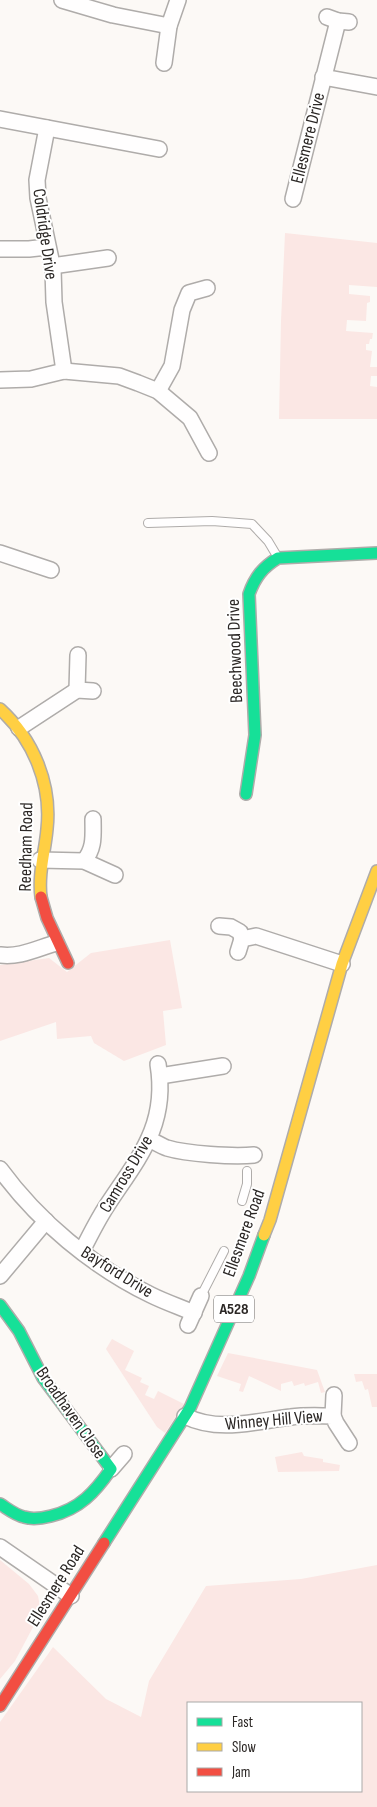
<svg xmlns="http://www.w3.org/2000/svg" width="377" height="1807" viewBox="0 0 377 1807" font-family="'Sofia Sans Condensed',sans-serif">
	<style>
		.green { fill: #fbe7e4; fill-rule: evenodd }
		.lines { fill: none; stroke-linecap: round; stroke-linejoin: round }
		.lane-casing { stroke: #afacaa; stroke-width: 10 }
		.street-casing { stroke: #afacaa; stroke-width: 18 }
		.fast-casing { stroke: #afacaa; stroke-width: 14 }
		.slow-casing { stroke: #afacaa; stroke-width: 14 }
		.jam-casing { stroke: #afacaa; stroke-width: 14 }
		.lane { stroke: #fffefe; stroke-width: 8 }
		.street { stroke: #fffefe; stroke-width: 15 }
		.fast { stroke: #16e098; stroke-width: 11 }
		.slow { stroke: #ffcf43; stroke-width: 11 }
		.jam { stroke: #f24e42; stroke-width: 11 }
		.labels { text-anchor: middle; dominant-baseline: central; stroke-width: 4; stroke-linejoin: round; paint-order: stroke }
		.shield { fill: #fff; stroke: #6b6866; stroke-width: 1 }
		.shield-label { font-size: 16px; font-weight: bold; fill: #2b2725 }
		.street-label { font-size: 18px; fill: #2b2725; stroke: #fff }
	</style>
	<rect width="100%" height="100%" fill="#fcf9f6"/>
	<!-- green -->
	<g class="green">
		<polygon points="285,233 377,243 377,287 349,285 349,294 370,296 370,302 367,303 366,321 347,320 346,331 373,333 372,339 370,339 369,344 366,344 366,350 372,351 370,367 377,367 377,376 371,376 370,386 377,387 377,419 279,419 281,321"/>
		<polygon points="170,940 182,1008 163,1011 166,1045 124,1061 94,1043 91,1036 57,1039 56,1022 0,1041 0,965 49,958 67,972 91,953"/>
		<polygon points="112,1339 134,1351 125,1370 142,1378 140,1382 149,1386 145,1395 154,1399 158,1391 184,1404 165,1433 157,1427 106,1349"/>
		<polygon points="228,1353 317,1370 325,1392 321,1393 318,1382 305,1386 304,1383 294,1386 292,1381 281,1384 281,1391 249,1376 243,1392 239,1391 241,1384 217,1376"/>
		<polygon points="354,1374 377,1374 377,1407 372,1407 368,1389 365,1390 362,1381 356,1382"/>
		<polygon points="302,1452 304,1456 323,1459 323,1462 340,1465 339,1471 278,1472 275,1457"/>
		<polygon points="0,1560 29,1584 38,1596 41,1612 15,1661 0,1679"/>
		<path d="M377 1565V1807H0V1722L53 1647 106 1699 141 1717 149 1681 206 1586 301 1579ZM188 1703H361V1791H188Z"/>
	</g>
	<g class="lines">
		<!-- lane casing -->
		<g class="lane-casing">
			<g id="lane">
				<polyline points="148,523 212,521 252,524 268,541 277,556"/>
				<polyline points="242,1201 247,1184 247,1171"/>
				<polyline points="201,1296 224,1251"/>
			</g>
		</g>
		<!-- street casing -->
		<g class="street-casing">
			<g id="street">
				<polyline points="62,0 113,15 169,26"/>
				<polyline points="327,17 338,21 349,22"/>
				<polyline points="164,63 169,26 178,0"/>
				<polyline points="323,77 377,87"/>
				<polyline points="0,119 159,149"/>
				<polyline points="47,128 37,180 38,198 53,269 54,302 64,371"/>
				<polyline points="293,199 338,21"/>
				<polyline points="0,249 29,249 47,247"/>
				<polyline points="52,266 108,258"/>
				<polyline points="0,380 31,379 64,371 119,376 138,383 158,391 190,418 209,453"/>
				<polyline points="158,391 172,366 182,310 189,293 207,288"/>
				<polyline points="0,553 51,570"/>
				<polyline points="77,690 78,655"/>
				<polyline points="19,728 77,690 93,691"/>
				<polyline points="40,860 84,861 115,875"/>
				<path d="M84 861C95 848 93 835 93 819"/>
				<polyline points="219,926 231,927 240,932 242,939"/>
				<polyline points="238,952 242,939 256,936 342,964"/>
				<path d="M0 955C19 958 38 948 56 943"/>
				<polyline points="160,1076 223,1066"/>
				<path d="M149 1139C155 1142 161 1146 167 1148 187 1154 233 1157 254 1155"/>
				<path d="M0 1169C38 1221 93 1267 151 1295 165 1302 180 1307 194 1313"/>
				<path d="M82 1251C90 1235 98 1219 108 1204 139 1157 168 1125 158 1064"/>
				<polyline points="0,1276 46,1221"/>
				<polyline points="188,1325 201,1296"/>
				<path d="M185 1416C219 1433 256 1421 291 1417 305 1415 319 1416 333 1416L336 1423 349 1443"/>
				<polyline points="333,1416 334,1395"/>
				<polyline points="111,1469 124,1454"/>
				<polyline points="0,1547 71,1596"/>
			</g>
		</g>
		<!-- fast casing -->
		<g class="fast-casing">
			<g id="fast">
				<path d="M246 794 255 735 249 594C255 577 263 567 278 558L377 553"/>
				<path d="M0 1305 19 1331 43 1378 111 1469C95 1492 80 1509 51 1516 43 1518 33 1520 24 1517 15 1515 8 1509 0 1504"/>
				<polyline points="104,1543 190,1408 249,1276 264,1235"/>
			</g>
		</g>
		<!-- slow casing -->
		<g class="slow-casing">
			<g id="slow">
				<path d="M0 709C33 739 52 784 47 829 45 852 38 874 41 897"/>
				<polyline points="264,1235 270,1220 342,964 377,871"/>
			</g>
		</g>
		<!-- jam casing -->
		<g class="jam-casing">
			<g id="jam">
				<polyline points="41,897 47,918 68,963"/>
				<polyline points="0,1706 104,1543"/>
			</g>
		</g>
		<!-- lane -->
		<use href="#lane" class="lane"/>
		<!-- street -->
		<use href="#street" class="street"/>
		<!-- fast -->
		<use href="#fast" class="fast"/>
		<!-- slow -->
		<use href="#slow" class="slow"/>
		<!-- jam -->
		<use href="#jam" class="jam"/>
	</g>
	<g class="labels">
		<!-- shield labels -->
		<rect class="shield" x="214" y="1295.5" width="40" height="27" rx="4"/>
		<g class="shield-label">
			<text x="234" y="1309">A528</text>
		</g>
		<!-- street labels -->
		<g class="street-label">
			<text transform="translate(308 138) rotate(-76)">Ellesmere Drive</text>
			<text transform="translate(45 234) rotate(82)">Coldridge Drive</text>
			<text transform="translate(235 651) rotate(-92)">Beechwood Drive</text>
			<text transform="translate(26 847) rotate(-89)">Reedham Road</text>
			<text transform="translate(126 1174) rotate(-59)">Camross Drive</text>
			<text transform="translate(244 1233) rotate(-70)">Ellesmere Road</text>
			<text transform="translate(117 1272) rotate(32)">Bayford Drive</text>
			<text transform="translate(71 1413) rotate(55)">Broadhaven Close</text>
			<text transform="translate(274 1420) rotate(-5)">Winney Hill View</text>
			<text transform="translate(56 1586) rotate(-58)">Ellesmere Road</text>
		</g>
	</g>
	<!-- legend -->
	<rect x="187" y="1702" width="175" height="90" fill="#ffffff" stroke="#aaa9a8"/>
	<rect x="197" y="1718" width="25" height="8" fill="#16e098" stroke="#aaa9a8"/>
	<text x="232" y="1727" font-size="15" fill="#2b2725">Fast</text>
	<rect x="197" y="1743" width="25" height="8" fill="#ffcf43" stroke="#aaa9a8"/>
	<text x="232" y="1752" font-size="15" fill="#2b2725">Slow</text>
	<rect x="197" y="1768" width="25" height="8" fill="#f24e42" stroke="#aaa9a8"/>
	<text x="232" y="1777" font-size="15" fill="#2b2725">Jam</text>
</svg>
